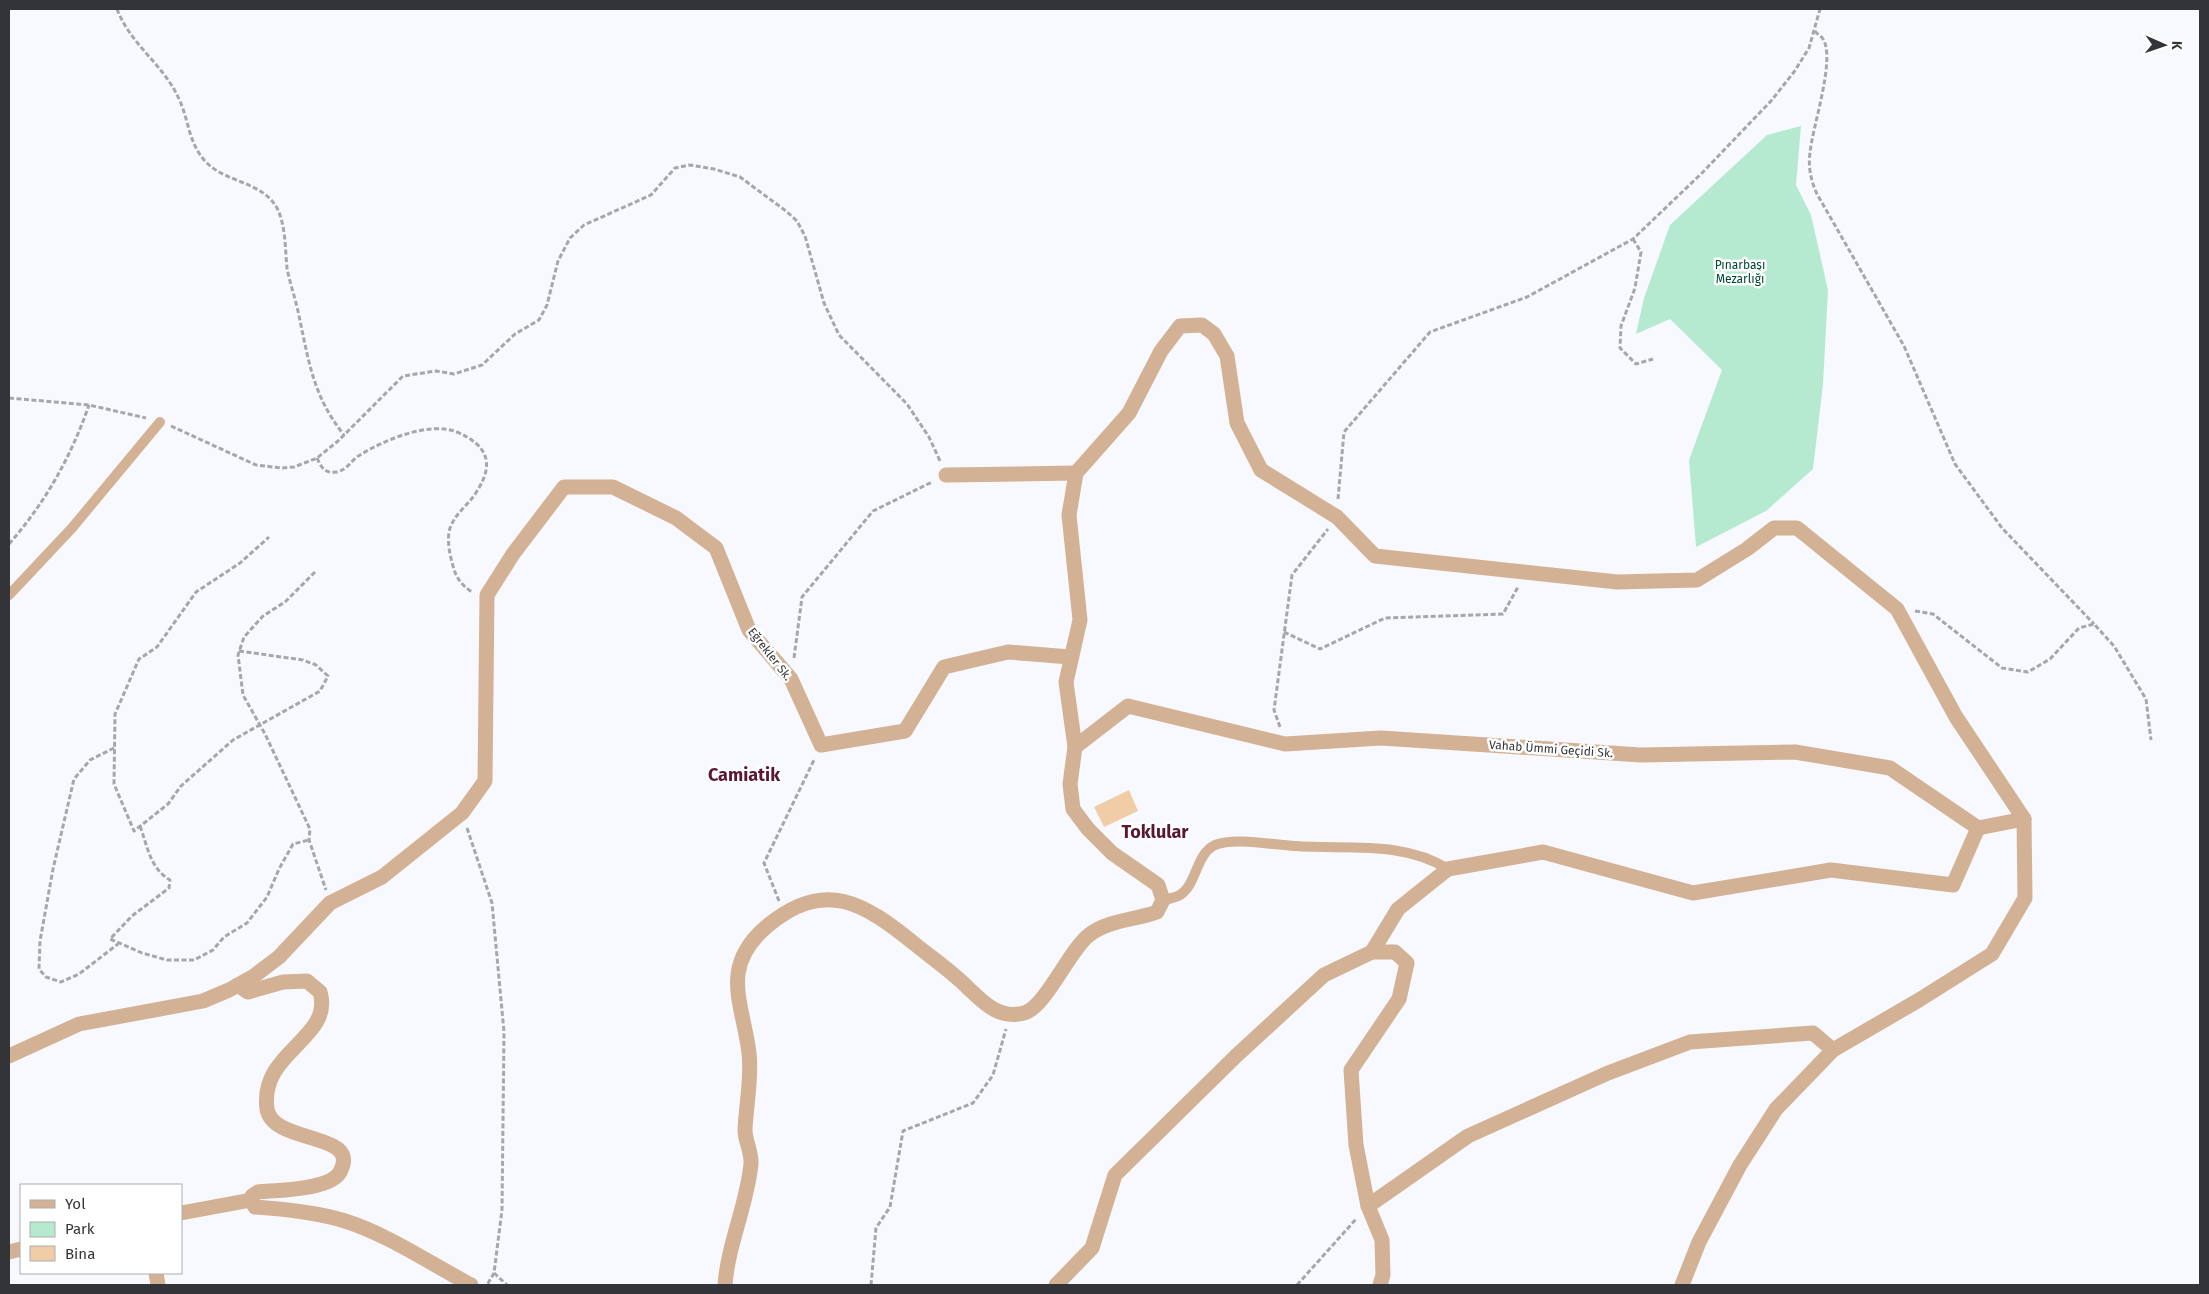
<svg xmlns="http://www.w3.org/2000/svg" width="2209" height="1294" viewBox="0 0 2209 1294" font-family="'Fira Sans',sans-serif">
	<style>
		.green { fill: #b6ead0 }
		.building { fill: #f1cda7 }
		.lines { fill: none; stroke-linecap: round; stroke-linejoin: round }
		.path { stroke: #a6a7ab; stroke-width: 3; stroke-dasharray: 5 2.5; stroke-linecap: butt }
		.service { stroke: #d3b194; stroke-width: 10 }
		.minor { stroke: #d3b194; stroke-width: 15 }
		.labels { text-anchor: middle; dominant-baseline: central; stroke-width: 5; stroke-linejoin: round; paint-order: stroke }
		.park-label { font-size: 12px; fill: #014830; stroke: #fff }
		.street-label { font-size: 12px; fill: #333437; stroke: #fff }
		.district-label { font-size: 18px; font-weight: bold; fill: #591733; stroke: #fff }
	</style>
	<rect width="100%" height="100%" fill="#f7f9fe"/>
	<!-- green -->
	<polygon class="green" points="1801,126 1796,185 1811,215 1828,290 1823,384 1813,469 1766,511 1696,547 1689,460 1722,370 1670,319 1636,334 1644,298 1670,225 1767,135"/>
	<!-- building -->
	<polygon class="building" points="1129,790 1138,811 1104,827 1094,807"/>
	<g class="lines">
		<!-- path -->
		<g class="path">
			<path d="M117 9C130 44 164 65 179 99 189 120 188 142 205 161 225 183 262 181 277 208 286 226 285 249 287 268 290 284 296 300 299 316 309 362 313 396 344 435"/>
			<path d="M1815 31C1817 34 1821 36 1823 39 1836 59 1812 128 1810 153 1808 167 1811 181 1817 194L1904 346 1955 464 2002 528 2094 624"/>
			<polyline points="1633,239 1641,252 1635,288 1621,326 1620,348 1636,364 1653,359"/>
			<polyline points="9,398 89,405 146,418"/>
			<polyline points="171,426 256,465 282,468 294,467 317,458 338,441 403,376 436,371 454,374 482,365 515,334 539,320 547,305 558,261 570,238 584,225 651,195 675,168 690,165 714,169 740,177 786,211 797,221 805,236 824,303 839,335 907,404 929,437 940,461"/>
			<path d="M317 458C321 467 325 474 336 472 348 470 351 460 360 455 384 440 429 421 457 432 487 445 495 463 477 491 469 505 456 512 450 528 447 538 449 552 452 562 455 576 460 584 472 592"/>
			<polyline points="1338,499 1344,432 1430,332 1527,297 1633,239 1702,173 1771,101 1794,72 1809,48 1820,9"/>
			<path d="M9 544C45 503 71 457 89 405"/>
			<polyline points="315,572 285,602 263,616 244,637 238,655 243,695 265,734 310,829 309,840 326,890"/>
			<polyline points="1915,611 1933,614 2002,668 2028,672 2050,659 2079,628 2094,624 2114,646 2146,699 2151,740"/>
			<polyline points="1284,632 1320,649 1385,618 1503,614 1518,587"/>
			<polyline points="239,651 303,660 316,665 328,676 320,691 233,740 181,786 168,804 134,831 114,784 115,714 139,659 157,647 196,592 240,563 269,537"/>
			<polyline points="794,658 802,597 873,511 932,482"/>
			<polyline points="1280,727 1274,710 1292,575 1328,529"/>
			<polyline points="114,748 90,760 74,779 53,869 40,941 39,969 46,977 61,982 79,974 118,944"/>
			<path d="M140 826C148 848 150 868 170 880L169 888 132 916 110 939 142 953 167 960H194L213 950 224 937 247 923 267 897 279 869 293 844 309 840"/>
			<polyline points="467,828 492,903 504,1032 502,1210 494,1273 487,1285"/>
			<polyline points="779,901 764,863 815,758"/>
			<polyline points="494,1273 507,1285"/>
			<polyline points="871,1285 876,1228 890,1207 903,1131 973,1103 993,1075 1006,1029"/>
			<polyline points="1297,1285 1357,1218"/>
		</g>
		<!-- service -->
		<g class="service">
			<polyline points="9,595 72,528 160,422"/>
			<path d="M1163 900C1168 899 1173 898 1178 896 1197 887 1195 854 1215 845 1235 837 1273 845 1295 846 1346 850 1402 840 1448 869"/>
		</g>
		<!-- minor -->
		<g class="minor">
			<polyline points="946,475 1076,473"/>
			<polyline points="1075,747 1128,706 1285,744 1381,738 1641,755 1795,752 1890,768 1978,828 2024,819"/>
			<polyline points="1372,952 1398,909 1448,869 1543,852 1693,893 1831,870 1953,885 1978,828"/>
			<polyline points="9,1056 79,1024 203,1001 229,990 254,976 279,957 330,903 382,877 462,813 485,781 487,595 513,554 564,487 613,487 676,518 716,548 749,630 791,679 821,745 905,731 944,667 1008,652 1070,657"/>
			<path d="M251 1200 255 1207C284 1209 317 1212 345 1221 387 1234 433 1265 471 1285"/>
			<polyline points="1368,1206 1468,1136 1608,1073 1690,1042 1813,1033 1833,1050"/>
			<path d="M181 1213 251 1200 252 1196 258 1192C278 1190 330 1190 340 1172 362 1131 273 1145 267 1109 259 1051 334 1039 320 992L307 981 283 982 248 992 238 985"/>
			<polyline points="9,1252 21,1249"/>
			<polyline points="156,1273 158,1285"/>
			<path d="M725 1285C728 1244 747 1205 751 1164 752 1153 745 1141 745 1130 746 1105 752 1078 749 1053 743 1003 719 968 766 927 825 877 864 903 916 945 932 958 951 971 966 986 982 1001 998 1020 1024 1013 1045 1008 1070 949 1089 935 1108 920 1135 920 1157 912L1163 900 1158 885 1112 853 1088 829 1073 809 1070 784 1075 747 1066 682 1080 620 1069 515 1076 473 1129 413 1161 351 1180 326 1202 325 1214 334 1227 356 1237 423 1261 470 1337 517 1375 556 1617 582 1697 580 1747 549 1774 528H1797L1897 609 1956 717 2024 819 2025 898 1992 954 1919 1000 1833 1050 1776 1109 1740 1165 1699 1242 1682 1285"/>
			<polyline points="1056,1285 1092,1248 1115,1175 1236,1056 1324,975 1372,952 1395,952 1407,963 1399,999 1351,1070 1356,1145 1368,1206 1382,1240 1383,1275 1380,1285"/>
		</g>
	</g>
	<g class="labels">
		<!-- park labels -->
		<g class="park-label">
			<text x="1740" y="265">Pınarbaşı<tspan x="1740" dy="14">Mezarlığı</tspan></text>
		</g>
		<!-- street labels -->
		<g class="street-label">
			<text transform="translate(770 654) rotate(52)">Eğrekler Sk.</text>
			<text transform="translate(1551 749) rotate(4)">Vahab Ümmi Geçidi Sk.</text>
		</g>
		<!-- district labels -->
		<g class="district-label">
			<text x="744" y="775">Camiatik</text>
			<text x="1155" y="832">Toklular</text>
		</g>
	</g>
	<!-- border -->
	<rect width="2209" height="1294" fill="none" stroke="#333437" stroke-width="20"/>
	<!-- legend -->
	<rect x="20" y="1184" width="162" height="90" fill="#ffffff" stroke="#adaeaf"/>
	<rect x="30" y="1200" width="25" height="8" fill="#d3b194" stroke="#adaeaf"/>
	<text x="65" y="1209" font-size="15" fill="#333437">Yol</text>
	<rect x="30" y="1222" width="25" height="15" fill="#b6ead0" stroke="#adaeaf"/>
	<text x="65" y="1234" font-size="15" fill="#333437">Park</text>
	<rect x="30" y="1246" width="25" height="15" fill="#f1cda7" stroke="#adaeaf"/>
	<text x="65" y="1259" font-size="15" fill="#333437">Bina</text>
	<!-- north arrow -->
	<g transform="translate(2164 45) rotate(92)" stroke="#ffffff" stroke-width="4" paint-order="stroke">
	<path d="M0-4L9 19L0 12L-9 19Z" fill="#333437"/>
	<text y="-8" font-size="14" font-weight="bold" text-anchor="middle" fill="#333437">K</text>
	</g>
</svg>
